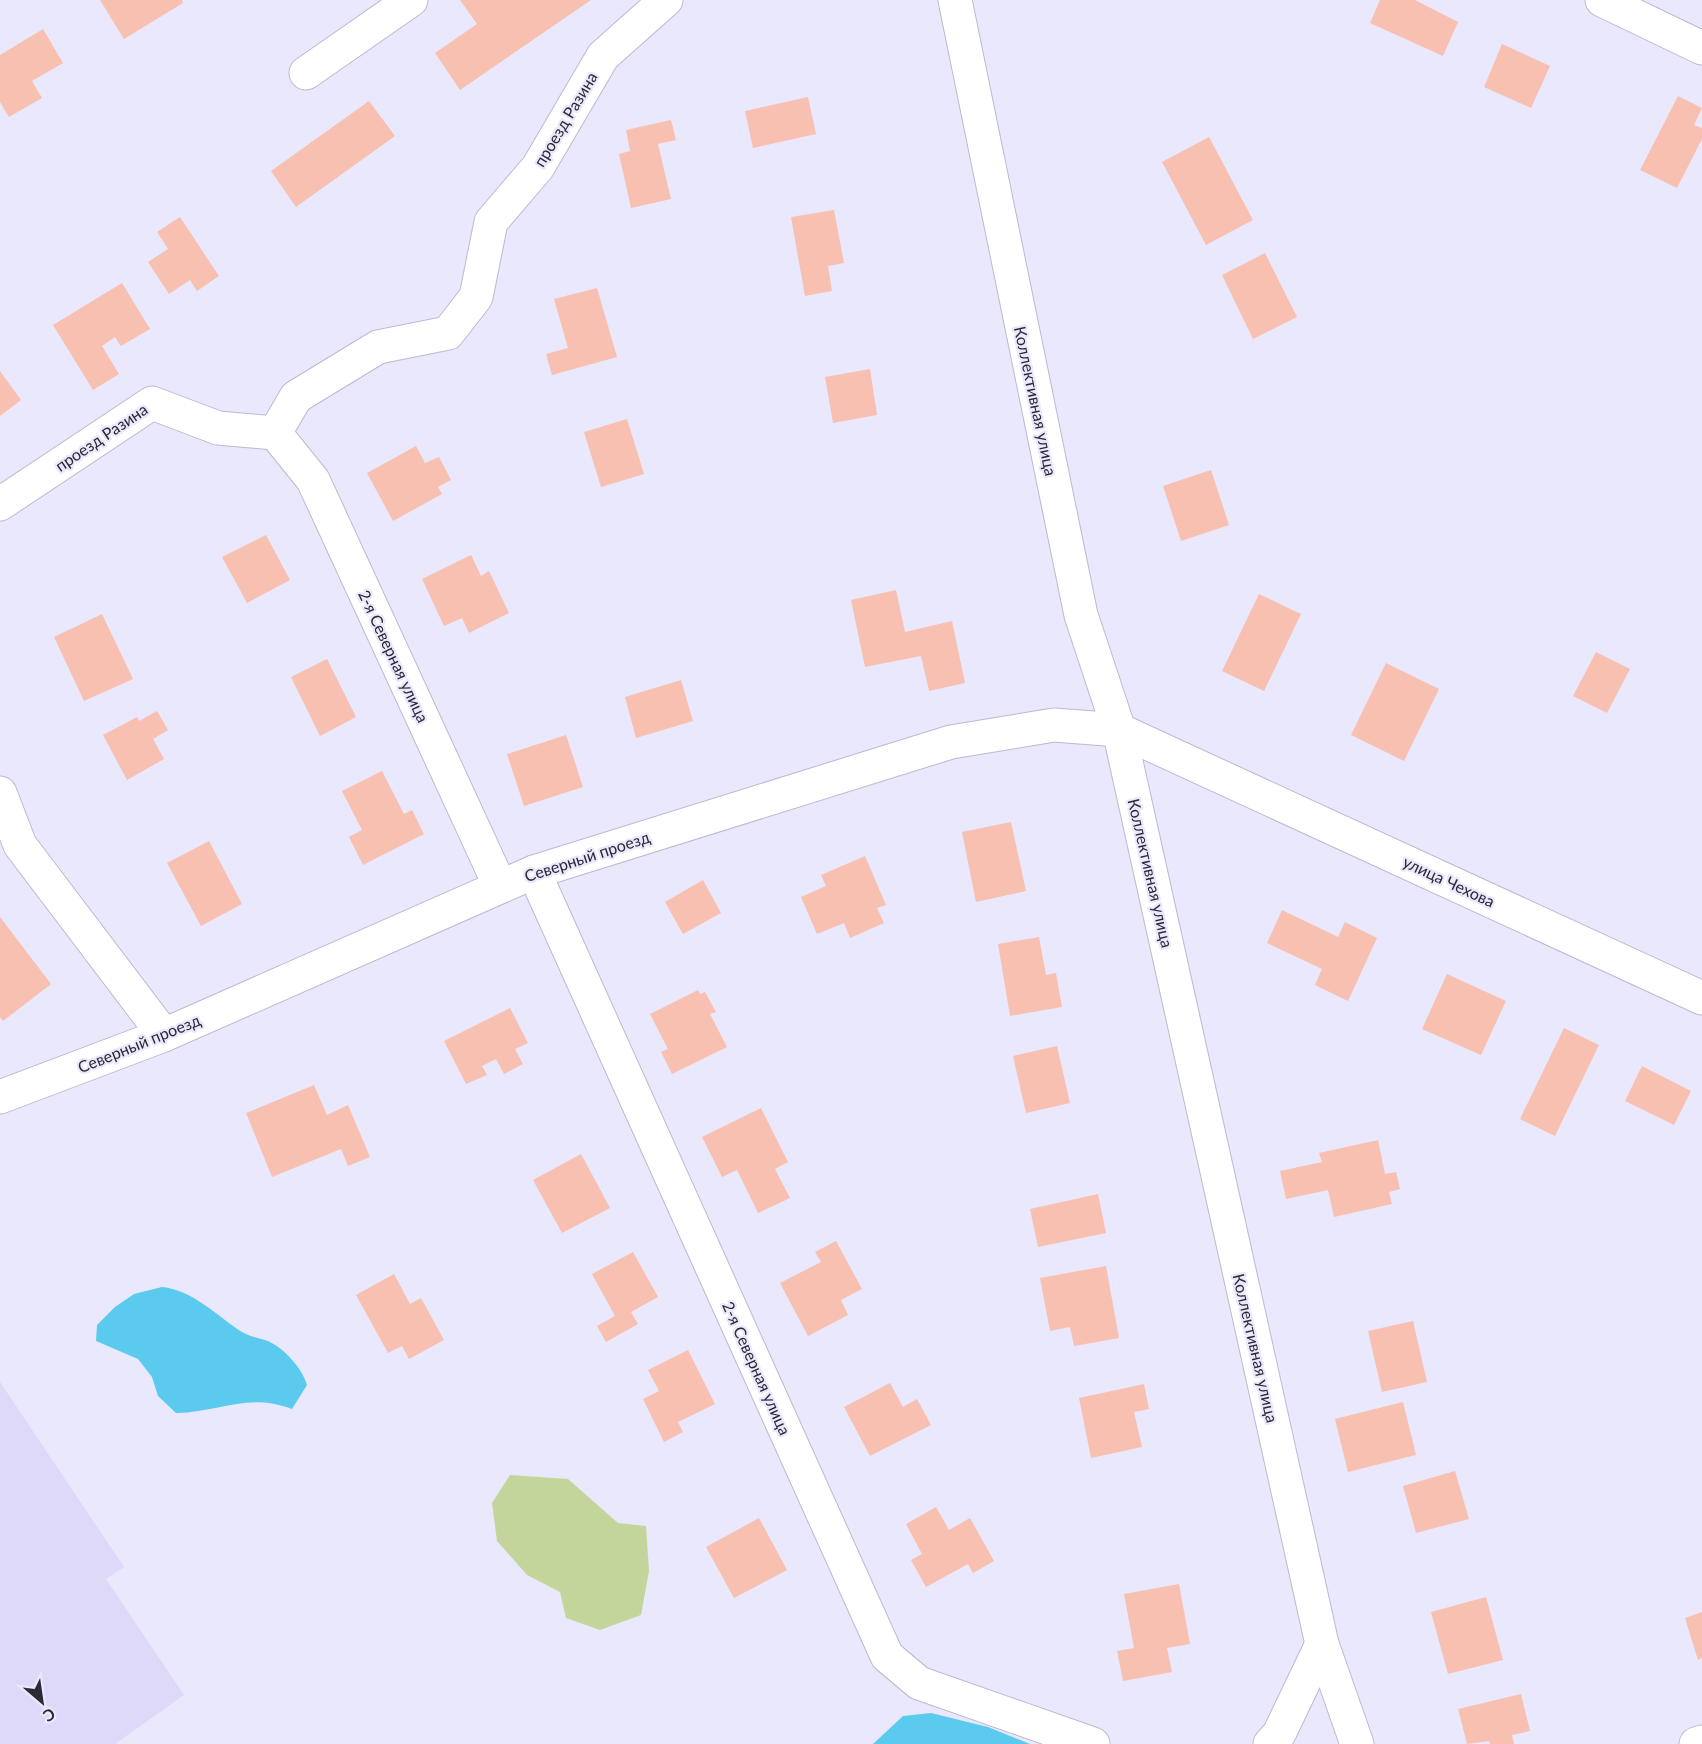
<svg xmlns="http://www.w3.org/2000/svg" width="1702" height="1744" viewBox="0 0 1702 1744" font-family="Lato,sans-serif">
	<style>
		.built { fill: #ded9f9 }
		.green { fill: #c4d59c }
		.water { fill: #5acaef }
		.building { fill: #f8c0b0 }
		.lines { fill: none; stroke-linecap: round; stroke-linejoin: round }
		.minor-casing { stroke: #bcb9d1; stroke-width: 35 }
		.minor { stroke: #fff; stroke-width: 33 }
		.labels { text-anchor: middle; dominant-baseline: central; stroke-width: 4.5; stroke-linejoin: round; paint-order: stroke }
		.street-label { font-size: 16px; fill: #2b2933; stroke: #eae8fc }
	</style>
	<rect width="100%" height="100%" fill="#eae8fc"/>
	<!-- built -->
	<polygon class="built" points="0,1382 124,1567 106,1579 184,1695 115,1744 0,1744"/>
	<!-- green -->
	<polygon class="green" points="510,1475 568,1479 618,1523 646,1526 649,1571 641,1615 600,1630 566,1618 560,1592 527,1575 497,1541 492,1503"/>
	<!-- water -->
	<g class="water">
		<path d="M162 1287C193 1290 217 1316 242 1332 250 1337 260 1338 268 1341 285 1349 302 1368 307 1385L292 1409C248 1392 221 1412 176 1413L158 1396 152 1377 138 1359 96 1341 97 1325 115 1307 134 1294Z"/>
		<polygon points="931,1713 988,1727 1030,1744 873,1744 903,1716"/>
	</g>
	<!-- building -->
	<g class="building">
		<polygon points="100,0 182,0 183,3 124,39"/>
		<polygon points="460,0 591,0 460,90 435,53 477,24"/>
		<polygon points="1380,0 1415,0 1458,22 1443,56 1370,23"/>
		<polygon points="43,29 63,63 32,81 42,98 9,117 0,102 0,55"/>
		<polygon points="1502,44 1550,66 1531,108 1484,87"/>
		<polygon points="1678,96 1702,108 1694,125 1702,128 1702,139 1677,188 1640,170"/>
		<polygon points="808,97 816,134 753,148 745,111"/>
		<polygon points="369,101 395,136 296,207 271,171"/>
		<polygon points="671,120 676,140 658,144 671,199 631,208 619,154 630,151 626,130"/>
		<polygon points="1209,137 1253,220 1206,245 1162,162"/>
		<polygon points="834,210 844,263 828,266 832,291 805,296 791,217"/>
		<polygon points="180,217 219,276 197,291 190,280 169,294 148,262 168,249 157,232"/>
		<polygon points="1265,253 1297,317 1253,339 1222,275"/>
		<polygon points="122,283 150,329 121,346 115,337 102,346 119,374 93,390 53,325"/>
		<polygon points="597,288 617,357 552,375 546,354 568,348 554,299"/>
		<polygon points="870,369 877,415 833,423 825,377"/>
		<polygon points="0,371 21,400 0,416"/>
		<polygon points="627,419 644,474 601,487 584,432"/>
		<polygon points="416,446 425,463 439,457 451,480 438,487 442,494 393,521 367,473"/>
		<polygon points="1211,470 1229,525 1181,541 1163,486"/>
		<polygon points="266,535 290,580 247,603 222,557"/>
		<polygon points="471,555 481,576 489,571 509,613 469,633 462,618 444,626 422,579"/>
		<polygon points="896,590 905,632 952,621 965,683 929,691 921,656 865,667 851,600"/>
		<polygon points="1259,594 1301,614 1264,691 1222,671"/>
		<polygon points="102,614 133,679 84,701 54,637"/>
		<polygon points="1596,652 1630,669 1607,713 1573,696"/>
		<polygon points="327,659 356,717 320,736 291,677"/>
		<polygon points="1386,663 1439,689 1404,761 1351,735"/>
		<polygon points="681,680 693,721 636,738 625,697"/>
		<polygon points="157,711 168,730 153,739 164,759 127,780 103,735 137,717 139,721"/>
		<polygon points="566,735 583,787 524,806 507,754"/>
		<polygon points="382,771 404,814 412,810 424,834 363,865 349,837 362,830 342,791"/>
		<polygon points="1011,822 1026,891 976,902 962,832"/>
		<polygon points="209,841 242,904 201,926 167,863"/>
		<polygon points="865,856 886,905 877,908 884,923 850,938 844,923 817,934 801,897 826,886 821,875"/>
		<polygon points="703,880 721,913 683,934 665,902"/>
		<polygon points="1282,910 1338,937 1345,922 1377,938 1348,1001 1315,985 1322,969 1267,943"/>
		<polygon points="0,917 51,984 3,1021 0,1017"/>
		<polygon points="1039,937 1046,975 1056,973 1062,1007 1010,1016 998,944"/>
		<polygon points="1447,974 1506,1001 1481,1055 1422,1029"/>
		<polygon points="698,990 700,994 705,992 716,1012 710,1014 727,1047 672,1074 661,1052 668,1049 650,1014"/>
		<polygon points="510,1008 528,1043 515,1049 523,1064 504,1074 496,1059 482,1066 487,1075 466,1084 444,1041"/>
		<polygon points="1564,1028 1599,1045 1555,1136 1520,1119"/>
		<polygon points="1057,1046 1070,1103 1026,1113 1013,1056"/>
		<polygon points="1642,1066 1691,1091 1674,1125 1625,1101"/>
		<polygon points="314,1085 327,1115 348,1105 370,1157 348,1166 341,1149 272,1177 246,1113"/>
		<polygon points="761,1108 788,1162 775,1169 790,1198 758,1213 737,1170 722,1177 702,1137"/>
		<polygon points="1378,1140 1385,1174 1396,1172 1400,1189 1389,1192 1392,1204 1334,1217 1328,1190 1286,1199 1280,1171 1322,1162 1319,1153"/>
		<polygon points="581,1154 610,1208 562,1233 533,1180"/>
		<polygon points="1098,1194 1106,1233 1038,1247 1030,1209"/>
		<polygon points="836,1241 862,1289 841,1300 848,1315 808,1336 780,1283 821,1262 815,1252"/>
		<polygon points="633,1252 658,1297 631,1312 638,1324 606,1342 597,1326 615,1316 592,1274"/>
		<polygon points="1106,1266 1119,1338 1074,1346 1070,1327 1050,1331 1040,1278"/>
		<polygon points="394,1274 410,1304 421,1298 444,1340 409,1359 402,1346 388,1353 356,1295"/>
		<polygon points="1413,1321 1427,1382 1382,1392 1368,1331"/>
		<polygon points="688,1350 715,1404 678,1422 683,1432 664,1442 643,1399 659,1391 648,1370"/>
		<polygon points="890,1383 903,1407 917,1399 931,1425 870,1456 844,1407"/>
		<polygon points="1144,1384 1149,1409 1134,1412 1142,1447 1091,1458 1079,1398"/>
		<polygon points="1403,1402 1416,1455 1348,1472 1335,1419"/>
		<polygon points="1455,1471 1469,1519 1416,1533 1403,1486"/>
		<polygon points="936,1507 949,1530 970,1518 994,1561 973,1573 968,1564 926,1587 911,1560 922,1554 906,1524"/>
		<polygon points="759,1518 787,1570 734,1598 706,1547"/>
		<polygon points="1179,1584 1190,1644 1167,1648 1172,1672 1123,1681 1117,1651 1134,1648 1124,1594"/>
		<polygon points="1486,1597 1503,1660 1448,1674 1431,1612"/>
		<polygon points="1702,1612 1702,1658 1698,1660 1685,1618"/>
		<polygon points="1521,1694 1530,1731 1512,1735 1514,1744 1490,1744 1489,1741 1467,1744 1458,1709"/>
	</g>
	<g class="lines">
		<!-- minor casing -->
		<g class="minor-casing">
			<g id="minor">
				<polyline points="955,0 1081,615 1119,730 1322,1644 1357,1744"/>
				<polyline points="1602,0 1702,48"/>
				<polyline points="306,73 411,0"/>
				<polyline points="275,433 313,480 500,886"/>
				<polyline points="0,504 152,403 218,428 275,433 296,397 378,347 448,333 476,297 491,222 538,167 603,56 666,0"/>
				<polyline points="0,793 20,845 164,1035"/>
				<polyline points="534,872 887,1656 919,1683 1093,1744"/>
				<polyline points="0,1097 164,1035 534,872 951,742 1054,725 1119,730 1702,998"/>
				<polyline points="1270,1744 1279,1734 1322,1644"/>
				<polyline points="1696,1744 1702,1742"/>
			</g>
		</g>
		<!-- minor -->
		<use href="#minor" class="minor"/>
	</g>
	<g class="labels">
		<!-- street labels -->
		<g class="street-label">
			<text transform="translate(565 119) rotate(-59)">проезд Разина</text>
			<text transform="translate(1036 401) rotate(78)">Коллективная улица</text>
			<text transform="translate(101 437) rotate(-34)">проезд Разина</text>
			<text transform="translate(394 656) rotate(65)">2-я Северная улица</text>
			<text transform="translate(587 856) rotate(-18)">Северный проезд</text>
			<text transform="translate(1151 873) rotate(77)">Коллективная улица</text>
			<text transform="translate(1449 881) rotate(25)">улица Чехова</text>
			<text transform="translate(139 1043) rotate(-22)">Северный проезд</text>
			<text transform="translate(1256 1348) rotate(77)">Коллективная улица</text>
			<text transform="translate(757 1368) rotate(66)">2-я Северная улица</text>
		</g>
	</g>
	<!-- north arrow -->
	<g transform="translate(42 1702) rotate(151)" stroke="#eae8fc" stroke-width="4.5" paint-order="stroke">
	<path d="M0-4.5L10 22L0 15L-10 22Z" fill="#2b2933"/>
	<text y="-9" font-size="16" font-weight="bold" text-anchor="middle" fill="#2b2933">С</text>
	</g>
</svg>
